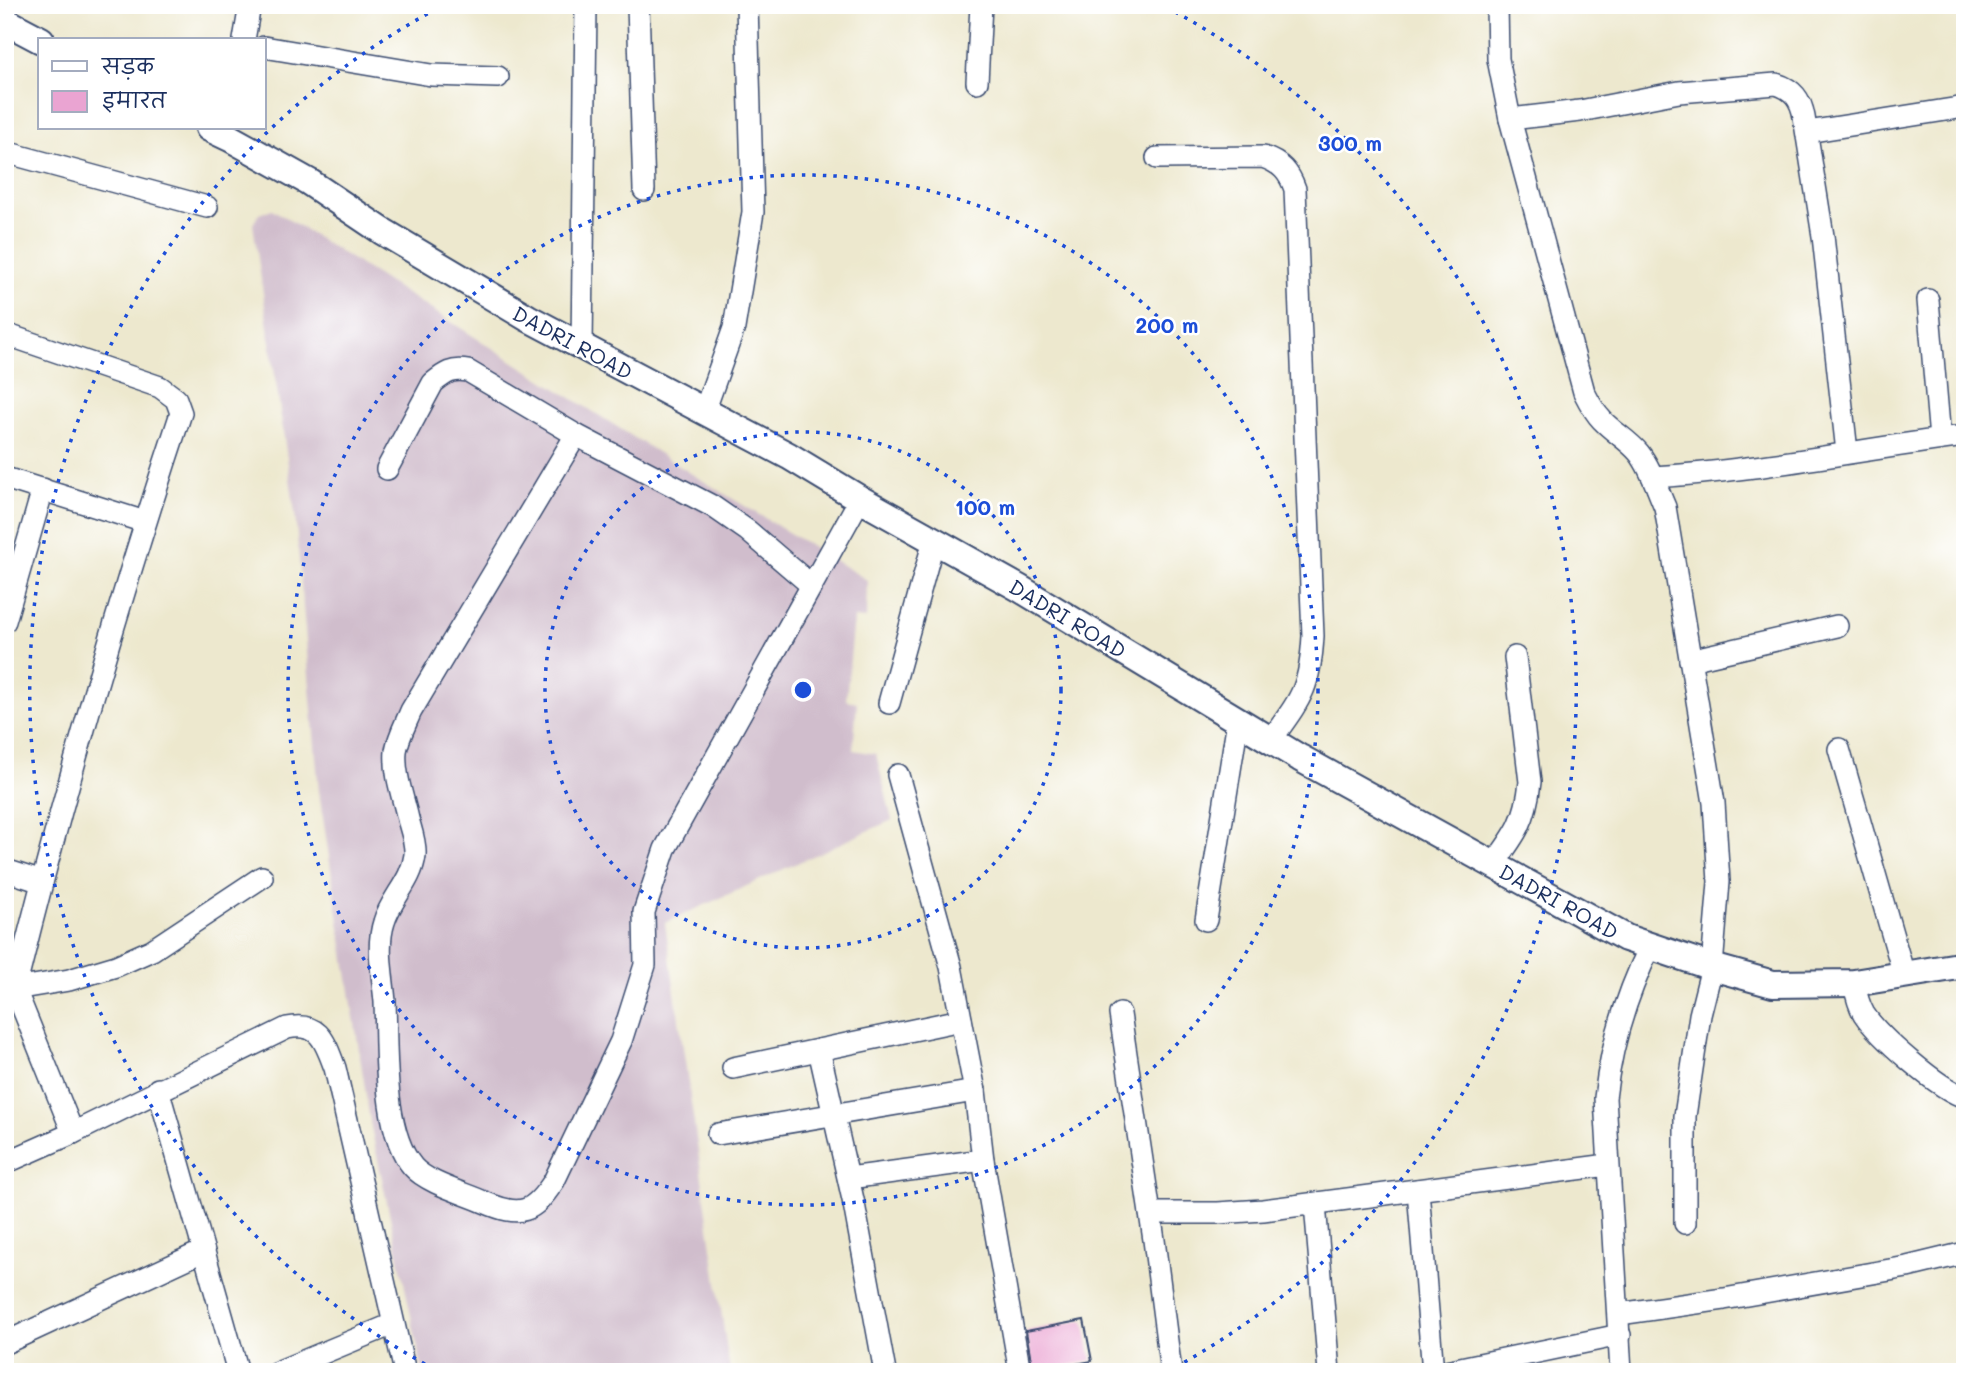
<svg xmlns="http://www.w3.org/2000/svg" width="1970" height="1377" viewBox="0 0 1970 1377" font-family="Mali,'Playpen Sans Deva',sans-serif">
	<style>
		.industrial { fill: #d0bdcc }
		.building { fill: #eaa4d2 }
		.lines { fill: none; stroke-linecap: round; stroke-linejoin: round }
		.minor-casing { stroke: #3a4b6f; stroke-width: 24 }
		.major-casing { stroke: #3a4b6f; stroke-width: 30 }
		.minor { stroke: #fff; stroke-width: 21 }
		.major { stroke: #fff; stroke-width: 26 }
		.ring { fill: none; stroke: #1d4ed8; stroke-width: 3.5; stroke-dasharray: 3.5 7 }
		.labels { text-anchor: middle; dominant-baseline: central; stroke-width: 5; stroke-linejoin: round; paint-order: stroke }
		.street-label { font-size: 21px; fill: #1b2f5e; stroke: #fff }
		.centre { fill: #1d4ed8; stroke: #fff; stroke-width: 3.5 }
		.ring-label { font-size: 21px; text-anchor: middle; font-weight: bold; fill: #1d4ed8; stroke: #fff; stroke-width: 5; stroke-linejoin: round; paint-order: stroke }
	</style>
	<rect width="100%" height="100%" fill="#fff"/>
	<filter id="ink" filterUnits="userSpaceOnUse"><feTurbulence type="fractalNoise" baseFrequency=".0143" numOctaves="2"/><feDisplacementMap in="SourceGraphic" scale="14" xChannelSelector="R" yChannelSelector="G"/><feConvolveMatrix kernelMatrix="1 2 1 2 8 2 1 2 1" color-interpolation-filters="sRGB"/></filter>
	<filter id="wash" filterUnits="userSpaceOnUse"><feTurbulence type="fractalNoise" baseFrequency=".00686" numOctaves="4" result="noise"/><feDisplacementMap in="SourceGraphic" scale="28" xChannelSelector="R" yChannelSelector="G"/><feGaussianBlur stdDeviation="1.57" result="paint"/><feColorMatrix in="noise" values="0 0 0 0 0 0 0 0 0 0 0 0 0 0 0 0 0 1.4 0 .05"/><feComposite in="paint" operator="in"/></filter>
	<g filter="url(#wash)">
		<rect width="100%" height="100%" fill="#ede8ce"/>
		<!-- industrial -->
		<polygon class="industrial" points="272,209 695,476 867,580 866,619 854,618 846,700 857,702 853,750 876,754 892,820 665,923 730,1372 423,1372 371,1127 319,792 295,513 253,224 259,214"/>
		<g id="blocks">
			<!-- building -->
			<polygon class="building" points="1084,1320 1092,1361 1033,1372 1026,1331"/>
		</g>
	</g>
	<g filter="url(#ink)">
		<use href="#blocks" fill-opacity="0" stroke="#3a4b6f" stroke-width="2"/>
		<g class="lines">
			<!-- minor casing -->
			<g class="minor-casing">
				<g id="minor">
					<polyline points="638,5 644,190"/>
					<path d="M1497 5 1498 59 1510 119 1584 392C1589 402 1594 412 1602 420 1613 432 1628 440 1639 453 1651 468 1657 489 1665 507L1714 803 1719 882 1712 967 1700 1015 1685 1116V1223"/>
					<polyline points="244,40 250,5"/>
					<polyline points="264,47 431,75 498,77"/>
					<polyline points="977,82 981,5"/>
					<path d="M1510 119 1580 111 1679 92 1776 84C1793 89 1801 99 1804 117L1823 236 1847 452"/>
					<polyline points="1807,132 1965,107"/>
					<polyline points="5,152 207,207"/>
					<path d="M1157 158 1263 157C1281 163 1289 172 1295 189L1313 636C1310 689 1301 698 1271 740"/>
					<polyline points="1928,300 1940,439"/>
					<path d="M5 334 160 387 176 399 181 413C118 603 63 795 15 989L69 980 116 966 152 950 262 877"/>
					<polyline points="582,347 586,5"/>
					<polyline points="704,412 734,328 753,212 747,5"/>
					<path d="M576 435 411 711C406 723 398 738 396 751 394 774 403 797 408 819 411 830 416 843 415 855 412 881 391 898 384 922 376 946 383 977 385 1002 387 1047 382 1131 413 1167 427 1183 464 1193 484 1202 521 1218 533 1213 554 1181L621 1041 645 965 644 912 665 849 860 499"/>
					<path d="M387 469 433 383C445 373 452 368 468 371L576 435 712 506 748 531 811 585"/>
					<path d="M1653 477C1758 471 1861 449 1965 436"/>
					<polyline points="5,478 145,522"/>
					<polyline points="5,621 43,489"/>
					<polyline points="1690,660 1837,626"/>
					<polyline points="889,703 934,540"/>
					<polyline points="1839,749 1904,975"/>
					<polyline points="898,775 951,967 975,1091 983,1160 1020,1372"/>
					<path d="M1493 865C1516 834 1526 821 1530 782L1515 657"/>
					<polyline points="5,870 42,882"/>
					<polyline points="1206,920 1238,720"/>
					<path d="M1854 983C1856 994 1858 1004 1864 1014 1879 1037 1940 1090 1965 1097"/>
					<polyline points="5,986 15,989 73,1133"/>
					<polyline points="1120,1014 1154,1240 1171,1372"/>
					<polyline points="819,1050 854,1204 885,1372"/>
					<polyline points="733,1068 961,1020"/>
					<polyline points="158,1089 238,1372"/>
					<polyline points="718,1134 975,1091"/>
					<path d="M5 1163 73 1133 287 1028C320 1021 325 1042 335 1068L405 1372"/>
					<polyline points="849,1178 983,1160"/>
					<polyline points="1418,1190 1433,1372"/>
					<polyline points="1315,1204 1329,1372"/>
					<polyline points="1150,1213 1218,1213 1263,1210 1608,1165"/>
					<polyline points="1619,1314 1724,1299 1907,1267 1965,1253"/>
					<polyline points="5,1343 203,1251"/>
					<polyline points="277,1372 393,1324"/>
					<polyline points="1441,1372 1620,1335"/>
					<path d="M1621 1372 1605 1098C1611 1044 1626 996 1650 947"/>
				</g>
			</g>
			<!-- major casing -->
			<g class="major-casing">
				<g id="major">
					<polyline points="5,21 41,40"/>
					<polyline points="209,128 230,138 309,182 382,231 528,318 789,456 860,499 1019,588 1300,758 1626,938 1712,967 1773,984 1854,983 1965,965"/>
				</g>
			</g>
			<!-- minor -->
			<use href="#minor" class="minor"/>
			<!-- major -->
			<use href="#major" class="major"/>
		</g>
	</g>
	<!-- distance rings -->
	<g class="ring">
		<circle cx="803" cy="690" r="258"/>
		<circle cx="803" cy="690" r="515"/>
		<path d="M434 1369A773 773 0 0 1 440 7M1166 7A773 773 0 0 1 1172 1369"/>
	</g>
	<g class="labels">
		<!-- street labels -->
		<g class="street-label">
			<text transform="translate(573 342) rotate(28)">DADRI ROAD</text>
			<text transform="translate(1068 618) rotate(31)">DADRI ROAD</text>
			<text transform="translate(1559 901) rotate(29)">DADRI ROAD</text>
		</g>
	</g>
	<circle cx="803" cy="690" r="10" class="centre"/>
	<g class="ring-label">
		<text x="1350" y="151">300 m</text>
		<text x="1167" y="333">200 m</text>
		<text x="985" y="515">100 m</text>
	</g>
	<!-- margin -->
	<rect width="1970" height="1377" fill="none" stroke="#fff" stroke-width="28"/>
	<!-- legend -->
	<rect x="38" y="38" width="228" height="91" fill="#ffffff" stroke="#a4acbf" stroke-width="2"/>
	<rect x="52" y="61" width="35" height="10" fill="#ffffff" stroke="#a4acbf" stroke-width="2"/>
	<text x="102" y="74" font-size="21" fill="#1b2f5e">सड़क</text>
	<rect x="52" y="91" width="35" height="21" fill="#eaa4d2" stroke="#a4acbf" stroke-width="2"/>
	<text x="102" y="108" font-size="21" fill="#1b2f5e">इमारत</text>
</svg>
